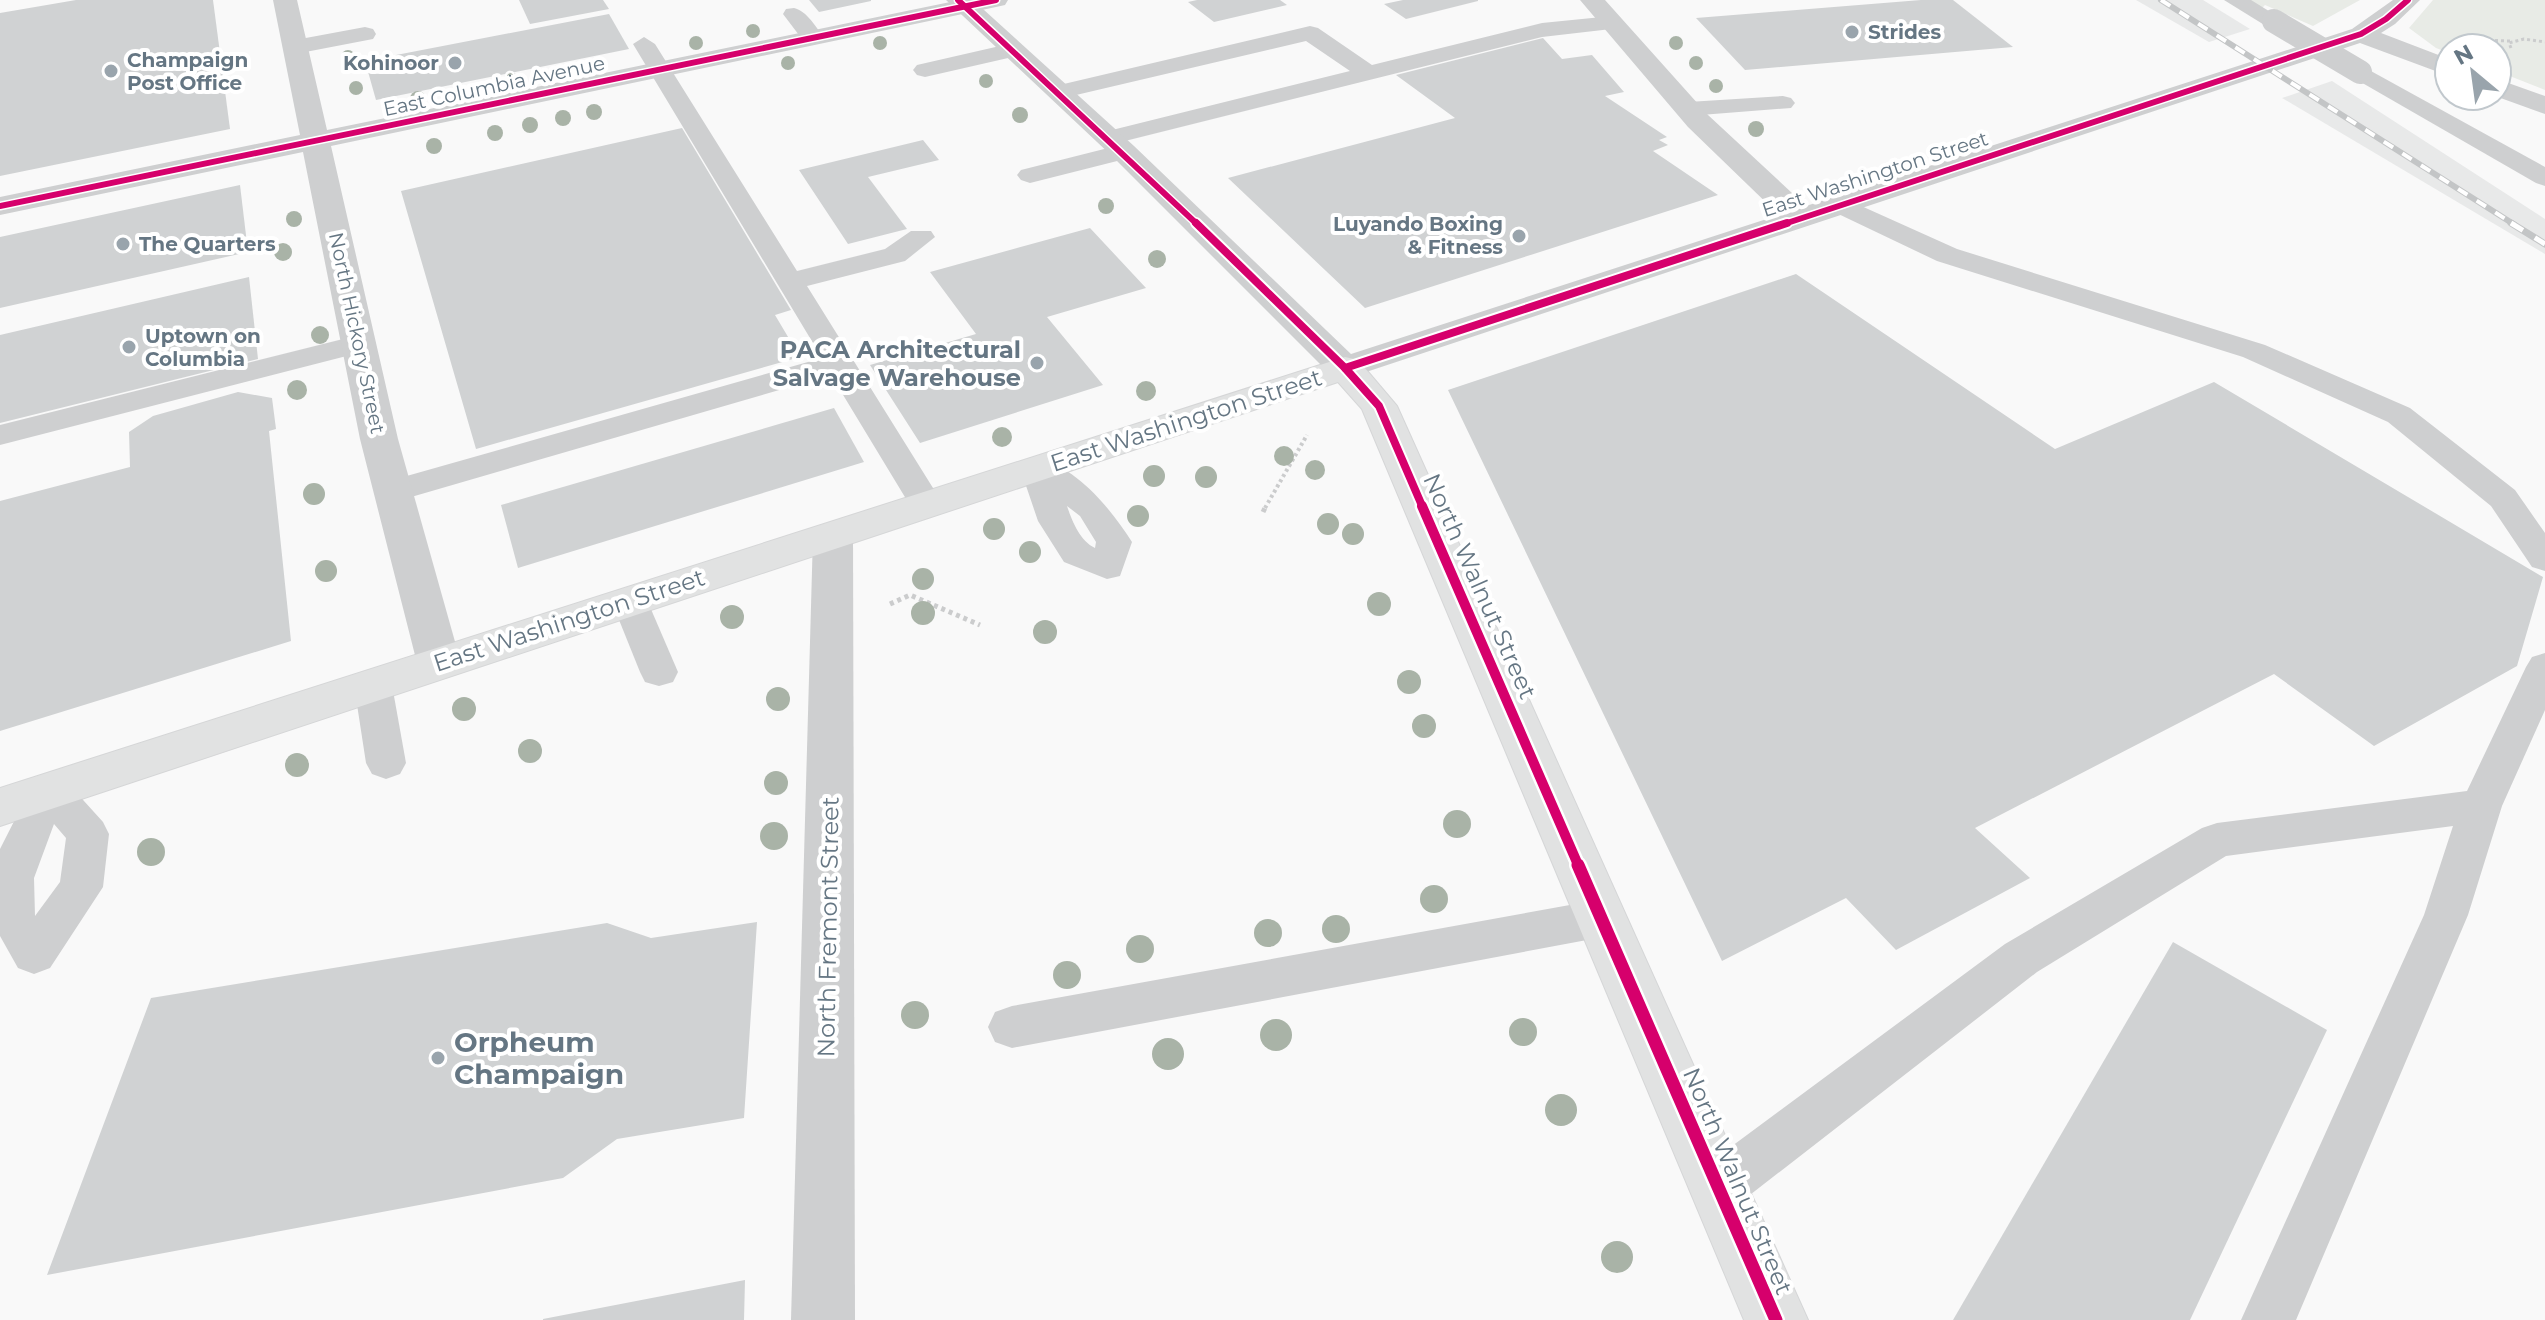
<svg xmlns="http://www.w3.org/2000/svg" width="2545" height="1320" viewBox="0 0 2545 1320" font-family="Montserrat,sans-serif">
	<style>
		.built { fill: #e8e9e9 }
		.green { fill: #e8ebe6 }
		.building { fill: #d0d2d3 }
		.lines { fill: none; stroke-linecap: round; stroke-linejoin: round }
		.secondary-casing { stroke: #d5d6d7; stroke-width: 2 }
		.path-far2 { stroke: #cbcccd; stroke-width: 3; stroke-dasharray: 3 3; stroke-linecap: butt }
		.path-far1 { stroke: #cbcccd; stroke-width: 4; stroke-dasharray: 3 3; stroke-linecap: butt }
		.path { stroke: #cbcccd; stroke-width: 5; stroke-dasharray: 4 4; stroke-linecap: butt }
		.service { fill: #cecfd0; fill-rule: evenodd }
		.minor { fill: #cecfd0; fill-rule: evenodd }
		.tertiary { fill: #cecfd0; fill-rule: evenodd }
		.secondary { fill: #e1e2e2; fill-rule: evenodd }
		.rail-far1-casing { stroke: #c3c5c6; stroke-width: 6 }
		.rail-casing { stroke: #c3c5c6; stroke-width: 7 }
		.rail-far1 { stroke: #fff; stroke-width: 4; stroke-dasharray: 11; stroke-linecap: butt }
		.rail { stroke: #fff; stroke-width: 5; stroke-dasharray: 14; stroke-linecap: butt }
		.service-bridge { stroke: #cecfd0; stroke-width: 24 }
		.cycleway-far3-casing { stroke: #fff; stroke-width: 9 }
		.cycleway-far2-casing { stroke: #fff; stroke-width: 12 }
		.cycleway-far1-casing { stroke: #fff; stroke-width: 15 }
		.cycleway-casing { stroke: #fff; stroke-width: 18 }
		.cycleway-far3 { stroke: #d6006c; stroke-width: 6 }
		.cycleway-far2 { stroke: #d6006c; stroke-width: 8 }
		.cycleway-far1 { stroke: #d6006c; stroke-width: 10 }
		.cycleway { stroke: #d6006c; stroke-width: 13 }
		.tree { fill: #a9b3a7 }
		.poi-dot { fill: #99a4ac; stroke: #fff; stroke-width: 3 }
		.labels { text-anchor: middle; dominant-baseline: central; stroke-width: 8; stroke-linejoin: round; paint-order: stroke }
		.far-poi-label { font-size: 20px; font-weight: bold; fill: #657683; stroke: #fff; text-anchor: start }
		.far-street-label { font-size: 20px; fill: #657683; stroke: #fff }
		.poi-label { font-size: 24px; font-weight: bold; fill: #657683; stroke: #fff; text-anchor: end }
		.street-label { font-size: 24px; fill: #657683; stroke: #fff }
		.near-poi-label { font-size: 28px; font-weight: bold; fill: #657683; stroke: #fff; text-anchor: start }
	</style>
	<rect width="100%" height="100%" fill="#f9f9f9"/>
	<!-- built -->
	<g class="built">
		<polygon points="2136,0 2203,0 2250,29 2209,42"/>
		<polygon points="2332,81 2545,219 2545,254 2282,98"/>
	</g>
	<!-- green -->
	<g class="green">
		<polygon points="2243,0 2360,0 2313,26 2265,5 2260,10"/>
		<polygon points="2433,0 2545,0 2545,90 2497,71 2497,48 2449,48 2449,53 2436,48 2409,28"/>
	</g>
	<!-- building -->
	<g class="building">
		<polygon points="76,0 213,0 230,129 0,176 0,13"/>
		<polygon points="519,0 603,0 609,9 530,24"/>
		<polygon points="809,0 871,0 871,1 819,12"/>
		<polygon points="1197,0 1280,0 1287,5 1214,22 1188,2"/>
		<polygon points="1403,0 1478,0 1478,1 1406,19 1384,4"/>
		<polygon points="1921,0 1953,0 2013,47 1745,70 1696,18"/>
		<polygon points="609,14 629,49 376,100 365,61"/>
		<polygon points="1543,38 1562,59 1592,55 1624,92 1605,96 1667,137 1659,140 1668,145 1653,151 1718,195 1365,308 1228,178 1455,118 1396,75"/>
		<polygon points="682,128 791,310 775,315 800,357 476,449 401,191"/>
		<polygon points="923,140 939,160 868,177 907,229 848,244 799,170"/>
		<polygon points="240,185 248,252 0,308 0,237"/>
		<polygon points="1090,228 1146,288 1047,317 1103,385 920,443 870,365 976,334 930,272"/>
		<polygon points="1796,274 2055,449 2214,382 2543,577 2517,666 2374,746 2274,674 1975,828 2030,878 1896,950 1846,898 1722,961 1448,390"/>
		<polygon points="249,277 258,359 0,423 0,335"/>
		<polygon points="238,392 272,398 276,429 269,431 291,641 0,731 0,501 130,467 129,432 153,416"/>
		<polygon points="834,408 864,462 518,568 501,505"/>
		<polygon points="757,922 744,1118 617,1139 563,1178 47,1275 151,998 607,923 651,938"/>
		<polygon points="2173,942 2327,1030 2190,1320 1953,1320"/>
		<polygon points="745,1280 744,1320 543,1320 543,1319"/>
	</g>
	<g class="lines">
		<!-- secondary casing -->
		<g class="secondary-casing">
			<polygon id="secondary" points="1345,357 1358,360 1397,406 1808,1320 1744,1320 1362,409 1338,382 0,826 0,788"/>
		</g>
		<!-- path-far2 -->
		<g class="path-far2">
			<polyline points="2477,40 2511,41"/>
			<polyline points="2511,48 2509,43 2524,39 2545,42"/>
		</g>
		<!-- path-far1 -->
		<polyline class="path-far1" points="1265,508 1307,435"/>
		<!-- path -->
		<g class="path">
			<polyline points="1263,512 1266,506"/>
			<polyline points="890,604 910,595 980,625"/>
		</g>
		<!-- service -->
		<g class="service">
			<polygon points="2224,0 2251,0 2285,21 2282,26 2266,26"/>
			<path d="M794 8C807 11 816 27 824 38L821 43H805L783 14 786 9Z"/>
			<polygon points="1612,16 1620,18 1623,23 1620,28 1542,37 1109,145 1100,143 1097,138 1100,133 1350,71 1306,41 1059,99 1051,97 1047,92 1051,87 1310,26 1318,28 1372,65 1542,23"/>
			<polygon points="365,27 373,29 376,34 373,39 295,54 284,47 295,40"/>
			<polygon points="644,37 655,44 797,271 885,249 911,231 931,231 935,237 905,261 807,286 943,504 938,512 926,515 914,512 831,375 394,502 382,499 377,491 382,483 822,358 633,44"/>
			<polygon points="1013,43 1021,45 1024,50 1021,55 925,77 917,75 913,70 917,65"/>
			<polygon points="2360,65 2545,167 2545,186 2536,183 2352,77 2348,72 2352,67"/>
			<polygon points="1783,96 1791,98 1795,103 1791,108 1688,116 1680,114 1676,109 1680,104 1688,102"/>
			<polygon points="1124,144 1133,147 1137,152 1133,157 1030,183 1021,180 1017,175 1021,170"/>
			<polygon points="1839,196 1957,249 2265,345 2410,408 2515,490 2545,533 2545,571 2532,567 2491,506 2388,422 2243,357 1937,261 1830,210 1826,204 1830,198"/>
			<polygon points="359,335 370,338 374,344 370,350 0,445 0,425"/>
			<path d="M1037 458C1078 468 1110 508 1132 542L1120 576 1107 579 1064 562 1038 521 1020 468 1025 461ZM1067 506 1080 516 1096 542 1095 548C1080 541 1072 521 1067 506Z"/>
			<polygon points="629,587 642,591 647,600 678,672 673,682 659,686 645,682 640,672 611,600 616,591"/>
			<polygon points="2545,653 2545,710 2502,806 2468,915 2296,1320 2241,1320 2424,915 2453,826 2226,856 2037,972 1737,1205 1719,1212 1701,1205 1693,1187 1701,1169 2005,944 2202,828 2217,823 2467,791 2526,667 2532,657"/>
			<polygon points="373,671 387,675 392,685 406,763 400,774 386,779 372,774 366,763 354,685 359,675"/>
			<path d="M50 775 65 780 103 822 109 834 103 887 50 968 34 974 18 968 0 936V849L35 780ZM54 824 66 838 60 882 35 916 34 878Z"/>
			<polygon points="1603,899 1619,905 1625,918 1619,931 1603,937 1012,1048 995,1042 988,1027 995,1012 1012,1006"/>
		</g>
		<!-- minor -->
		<g class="minor">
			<polygon points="273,0 297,0 327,130 960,0 1008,0 1005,5 996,7 331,146 398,439 461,663 455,674 439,679 423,674 417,663 360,439 303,152 0,215 0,197 300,135"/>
			<polygon points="833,522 847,526 853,535 855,1320 791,1320 813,535 819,526"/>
		</g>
		<!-- tertiary -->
		<g class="tertiary">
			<polygon points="946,0 973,0 1134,146 1351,354 1779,215 1688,127 1580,0 1605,0 1708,115 1806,206 2352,29 2393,0 2420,0 2395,24 2381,33 2449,59 2449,76 2360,43 1345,379 1332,376 1114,158"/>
			<polygon points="2497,79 2545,96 2545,114 2495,96"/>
		</g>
		<!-- secondary -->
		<use href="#secondary" class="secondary"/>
		<!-- rail-far1 casing -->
		<g class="rail-far1-casing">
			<polyline id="rail-far1" points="2161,0 2515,225"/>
		</g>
		<!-- rail casing -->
		<g class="rail-casing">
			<polyline id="rail" points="2511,223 2545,244"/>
		</g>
		<!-- rail-far1 -->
		<use href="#rail-far1" class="rail-far1"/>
		<!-- rail -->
		<use href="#rail" class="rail"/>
		<!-- service-bridge -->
		<polyline class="service-bridge" points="2274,21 2360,72"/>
		<!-- cycleway-far3 casing -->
		<g class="cycleway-far3-casing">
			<g id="cycleway-far3">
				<polyline points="958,0 1198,225"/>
				<polyline points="0,206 996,0"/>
				<polyline points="1781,225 2361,34 2386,19 2408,0"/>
			</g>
		</g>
		<!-- cycleway-far2 casing -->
		<g class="cycleway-far2-casing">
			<g id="cycleway-far2">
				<polyline points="1196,223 1345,368 1379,406 1423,508"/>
				<polyline points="1345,368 1787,223"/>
			</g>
		</g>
		<!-- cycleway-far1 casing -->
		<g class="cycleway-far1-casing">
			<polyline id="cycleway-far1" points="1422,506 1579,867"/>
		</g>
		<!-- cycleway casing -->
		<g class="cycleway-casing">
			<polyline id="cycleway" points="1578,865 1776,1320"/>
		</g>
		<!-- cycleway-far3 -->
		<use href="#cycleway-far3" class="cycleway-far3"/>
		<!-- cycleway-far2 -->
		<use href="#cycleway-far2" class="cycleway-far2"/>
		<!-- cycleway-far1 -->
		<use href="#cycleway-far1" class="cycleway-far1"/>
		<!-- cycleway -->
		<use href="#cycleway" class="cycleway"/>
	</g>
	<!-- trees -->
	<g class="tree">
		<circle cx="753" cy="31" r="7"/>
		<circle cx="696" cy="43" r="7"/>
		<circle cx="880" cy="43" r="7"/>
		<circle cx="1676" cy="43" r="7"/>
		<circle cx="348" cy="57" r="7"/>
		<circle cx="788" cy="63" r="7"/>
		<circle cx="1696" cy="63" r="7"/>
		<circle cx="512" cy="80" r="7"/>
		<circle cx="986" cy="81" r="7"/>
		<circle cx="1716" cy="86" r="7"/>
		<circle cx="356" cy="88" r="7"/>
		<circle cx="418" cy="99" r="8"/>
		<circle cx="594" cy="112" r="8"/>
		<circle cx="1020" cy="115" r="8"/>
		<circle cx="563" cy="118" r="8"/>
		<circle cx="530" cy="125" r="8"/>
		<circle cx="1756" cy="129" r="8"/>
		<circle cx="495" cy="133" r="8"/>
		<circle cx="434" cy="146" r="8"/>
		<circle cx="1106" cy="206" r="8"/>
		<circle cx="294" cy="219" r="8"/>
		<circle cx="283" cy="252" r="9"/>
		<circle cx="1157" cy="259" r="9"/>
		<circle cx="320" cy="335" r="9"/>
		<circle cx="297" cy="390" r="10"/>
		<circle cx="1146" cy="391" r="10"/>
		<circle cx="1002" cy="437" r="10"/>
		<circle cx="1284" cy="456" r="10"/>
		<circle cx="1315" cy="470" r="10"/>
		<circle cx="1154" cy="476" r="11"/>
		<circle cx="1206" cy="477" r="11"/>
		<circle cx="314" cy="494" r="11"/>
		<circle cx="1138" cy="516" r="11"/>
		<circle cx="1328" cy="524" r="11"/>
		<circle cx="994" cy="529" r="11"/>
		<circle cx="1353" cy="534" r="11"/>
		<circle cx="1030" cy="552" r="11"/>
		<circle cx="326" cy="571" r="11"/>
		<circle cx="923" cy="579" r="11"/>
		<circle cx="1379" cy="604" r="12"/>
		<circle cx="923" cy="613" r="12"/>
		<circle cx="732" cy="617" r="12"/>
		<circle cx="1045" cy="632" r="12"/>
		<circle cx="1409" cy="682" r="12"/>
		<circle cx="778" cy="699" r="12"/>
		<circle cx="464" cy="709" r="12"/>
		<circle cx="1424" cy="726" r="12"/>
		<circle cx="530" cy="751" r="12"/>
		<circle cx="297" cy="765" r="12"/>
		<circle cx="776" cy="783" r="12"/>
		<circle cx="1457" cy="824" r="14"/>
		<circle cx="774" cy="836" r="14"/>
		<circle cx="151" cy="852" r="14"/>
		<circle cx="1434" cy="899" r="14"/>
		<circle cx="1336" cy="929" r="14"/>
		<circle cx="1268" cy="933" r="14"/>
		<circle cx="1140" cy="949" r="14"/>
		<circle cx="1067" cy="975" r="14"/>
		<circle cx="915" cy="1015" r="14"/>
		<circle cx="1523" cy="1032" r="14"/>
		<circle cx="1276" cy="1035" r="16"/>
		<circle cx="1168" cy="1054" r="16"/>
		<circle cx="1561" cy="1110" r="16"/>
		<circle cx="1617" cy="1257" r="16"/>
	</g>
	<!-- markers -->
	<g class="poi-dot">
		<circle cx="1852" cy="32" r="8"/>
		<circle cx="455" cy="63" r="8"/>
		<circle cx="111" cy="71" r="8"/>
		<circle cx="1519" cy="236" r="8"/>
		<circle cx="123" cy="244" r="8"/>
		<circle cx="129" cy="347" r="8"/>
		<circle cx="1037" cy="363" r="8"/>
		<circle cx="438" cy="1058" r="8"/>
	</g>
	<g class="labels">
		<!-- far-poi labels -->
		<g class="far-poi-label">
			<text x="1868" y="32">Strides</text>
			<text x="127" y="60">Champaign<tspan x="127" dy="23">Post Office</tspan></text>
			<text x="439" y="63" text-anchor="end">Kohinoor</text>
			<text x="1503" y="224" text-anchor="end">Luyando Boxing<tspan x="1503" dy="23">&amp; Fitness</tspan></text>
			<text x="139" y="244">The Quarters</text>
			<text x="145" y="336">Uptown on<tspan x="145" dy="23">Columbia</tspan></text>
		</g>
		<!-- far-street labels -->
		<g class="far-street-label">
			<text transform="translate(494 86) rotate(-12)">East Columbia Avenue</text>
			<text transform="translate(1875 174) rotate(-18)">East Washington Street</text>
			<text transform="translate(357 333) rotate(78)">North Hickory Street</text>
		</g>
		<!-- poi labels -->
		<g class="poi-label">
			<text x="1021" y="349">PACA Architectural<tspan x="1021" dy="28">Salvage Warehouse</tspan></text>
		</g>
		<!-- street labels -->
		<g class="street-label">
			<text transform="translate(1186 420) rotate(-18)">East Washington Street</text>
			<text transform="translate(1480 586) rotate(66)">North Walnut Street</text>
			<text transform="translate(569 620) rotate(-18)">East Washington Street</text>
			<text transform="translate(828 927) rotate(-89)">North Fremont Street</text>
			<text transform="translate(1738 1181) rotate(67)">North Walnut Street</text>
		</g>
		<!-- near-poi labels -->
		<g class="near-poi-label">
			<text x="454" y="1042">Orpheum<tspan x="454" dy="32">Champaign</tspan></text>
		</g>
	</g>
	<!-- north arrow -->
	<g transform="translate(2473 72) rotate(331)"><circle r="38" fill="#ffffff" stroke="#c1c8cd" stroke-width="2"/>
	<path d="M0-6L14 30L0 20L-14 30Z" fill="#99a4ac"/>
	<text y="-12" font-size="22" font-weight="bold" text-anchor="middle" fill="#657683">N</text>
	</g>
</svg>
